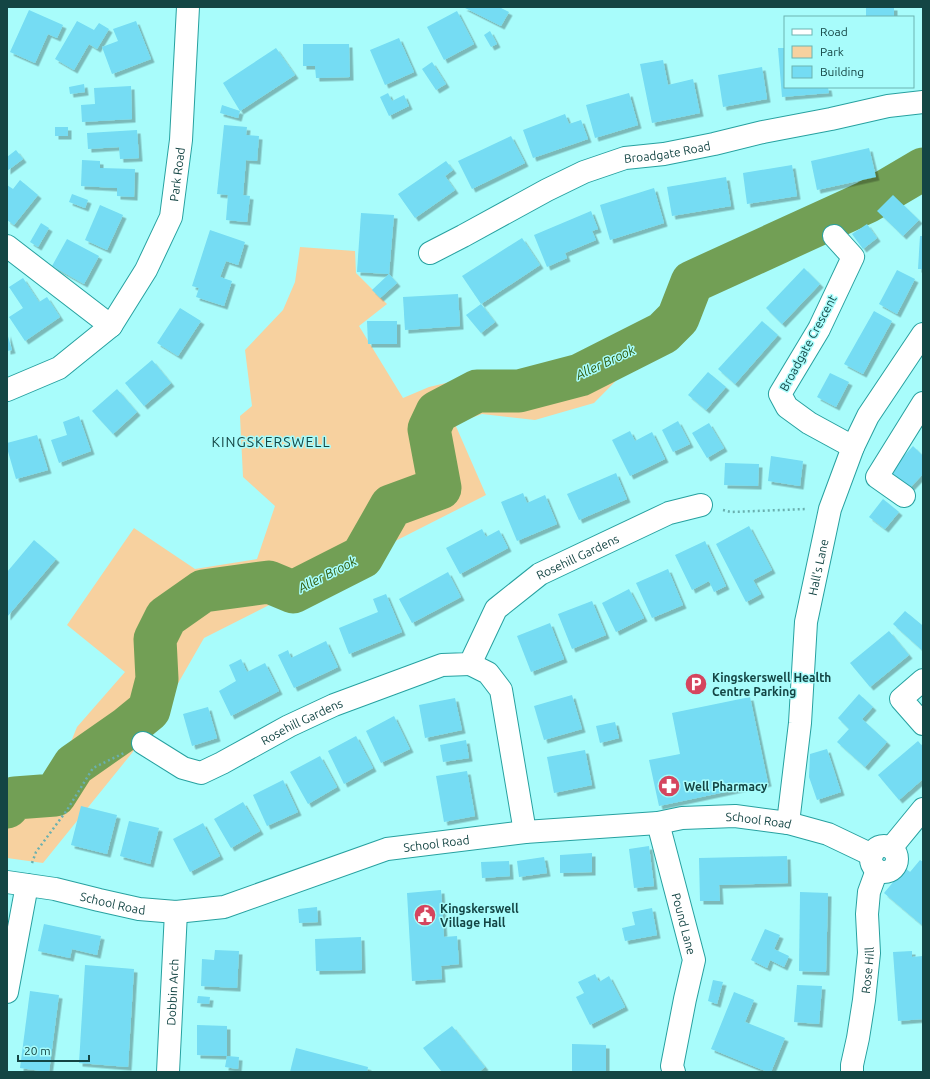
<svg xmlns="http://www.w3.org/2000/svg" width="930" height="1079" viewBox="0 0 930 1079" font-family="Ubuntu,sans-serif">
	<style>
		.green { fill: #f7d19f }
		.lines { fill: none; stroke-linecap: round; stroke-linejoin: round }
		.river { stroke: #729f55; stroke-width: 43 }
		.building { fill: #74dcf3; filter: url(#shadow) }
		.minor-casing { stroke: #27a1a0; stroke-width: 24 }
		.path { stroke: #6ab0af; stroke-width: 2.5; stroke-dasharray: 2 3; stroke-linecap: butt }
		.minor { stroke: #fff; stroke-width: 22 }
		.labels { text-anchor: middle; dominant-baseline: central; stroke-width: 3; stroke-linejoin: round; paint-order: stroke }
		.street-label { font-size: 12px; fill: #144544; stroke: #a8fcfb }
		.poi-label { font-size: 12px; font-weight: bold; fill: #144544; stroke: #a8fcfb; text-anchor: start }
		.water-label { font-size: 13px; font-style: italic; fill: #2f5908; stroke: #a8fcfb }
		.quarter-label { font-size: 14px; letter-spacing: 1px; fill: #144544; stroke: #a8fcfb }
	</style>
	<defs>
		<filter id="shadow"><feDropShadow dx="3.5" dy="3.5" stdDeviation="0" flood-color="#0004"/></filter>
	</defs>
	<rect width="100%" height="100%" fill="#a8fcfb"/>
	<!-- green -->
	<polygon class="green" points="300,247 355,251 356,273 387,304 359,326 403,398 429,387 463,379 546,378 678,318 594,403 535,420 482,414 455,424 486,495 204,638 153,727 43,863 7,858 7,783 11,778 53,786 77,727 125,672 67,625 134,528 195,569 257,559 275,506 243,477 240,416 252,406 245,350 283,310 295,282"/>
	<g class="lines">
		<!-- river -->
		<polyline class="river" points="7,807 15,798 55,795 74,765 127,728 149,710 157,679 155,639 166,617 203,591 269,582 293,592 362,557 391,506 440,488 429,429 437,412 477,391 519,391 580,375 663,333 678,318 692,282 867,202 923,169"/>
	</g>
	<!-- building -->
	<g class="building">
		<polygon points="463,7 499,7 509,12 501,26"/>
		<rect x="866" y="7" width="28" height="10"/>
		<polygon points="29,10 63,25 57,38 48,34 35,63 10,52"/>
		<polygon points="457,11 474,44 444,60 427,27"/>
		<polygon points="77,21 94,30 99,23 109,29 97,49 89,44 74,70 55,59"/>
		<polygon points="136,21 151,59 112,74 102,47 118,41 113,29"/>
		<polygon points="490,31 497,44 491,47 484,35"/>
		<polygon points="399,38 414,72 385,85 370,50"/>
		<polygon points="303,44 349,44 350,77 316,78 315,66 303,66"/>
		<polygon points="276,48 295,75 240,111 223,83"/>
		<polygon points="778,48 785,48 785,87 828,87 829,93 782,97"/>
		<polygon points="663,60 668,85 693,79 700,113 652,123 640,64"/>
		<polygon points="432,62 446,84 436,90 422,69"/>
		<polygon points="762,67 767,99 723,107 718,75"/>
		<polygon points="84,84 85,92 70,94 69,87"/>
		<polygon points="131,86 132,119 82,122 81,105 95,104 94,88"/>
		<polygon points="388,93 392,101 404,95 409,106 389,116 380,97"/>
		<polygon points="629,93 638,125 595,138 586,105"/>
		<polygon points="222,105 240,111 238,118 220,113"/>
		<polygon points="565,114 569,124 581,120 588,139 533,158 523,130"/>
		<polygon points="224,125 247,127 246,135 259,136 257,161 246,160 243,195 250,196 247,222 226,220 228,195 217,194"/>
		<rect x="55" y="127" width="13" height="9"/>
		<polygon points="137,130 139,158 120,159 119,147 88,149 87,133"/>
		<polygon points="511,136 525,163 472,189 458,161"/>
		<polygon points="869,148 876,177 817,190 811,161"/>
		<polygon points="16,150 23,159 7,171 7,157"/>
		<polygon points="82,160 100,161 100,168 135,169 134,197 117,196 117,188 81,186"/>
		<polygon points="446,161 453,170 445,176 455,190 415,218 398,194"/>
		<polygon points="792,165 797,196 747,204 743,173"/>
		<polygon points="726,177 731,206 672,216 667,187"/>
		<polygon points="20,180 38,195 14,225 7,220 7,185 13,189"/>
		<polygon points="654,188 664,223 610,240 600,205"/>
		<polygon points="72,194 88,200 85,208 69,202"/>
		<polygon points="893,195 919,220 903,236 877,211"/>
		<polygon points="100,205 123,215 107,250 85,240"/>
		<polygon points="591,211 598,229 592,231 596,240 565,253 567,258 547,267 534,235"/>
		<polygon points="361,213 394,215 389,274 357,272"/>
		<polygon points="41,223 49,228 38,247 30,242"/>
		<polygon points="867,224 877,238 863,249 852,234"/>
		<polygon points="210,230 245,242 238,265 226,261 220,277 232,281 224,306 196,297 199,288 192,286"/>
		<polygon points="920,236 923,236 923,269 918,269"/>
		<polygon points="522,238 540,265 481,304 462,276"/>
		<polygon points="67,239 99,256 84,284 52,266"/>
		<polygon points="804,268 820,284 782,324 766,308"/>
		<polygon points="897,270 915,279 897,314 879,304"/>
		<polygon points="389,274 397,283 380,298 372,290"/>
		<polygon points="23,278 39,302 47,297 60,317 25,341 9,317 23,308 9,287"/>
		<polygon points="458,294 460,326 405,330 403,297"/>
		<polygon points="481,304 495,322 481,333 466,315"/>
		<polygon points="180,308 201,321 178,356 157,343"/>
		<polygon points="874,311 892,321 863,374 844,364"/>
		<polygon points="367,321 397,321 397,344 368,344"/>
		<polygon points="762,321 778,335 735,384 718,369"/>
		<polygon points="7,333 12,350 7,351"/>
		<polygon points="152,360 171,383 144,406 125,383"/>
		<polygon points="708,372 726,387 706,410 688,395"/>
		<polygon points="830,373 849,382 836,407 817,397"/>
		<polygon points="117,389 137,412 113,434 92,411"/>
		<polygon points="79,416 91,451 59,463 51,440 67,435 63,422"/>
		<polygon points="678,421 690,444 673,452 662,430"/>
		<polygon points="709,423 724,448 707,458 692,433"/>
		<polygon points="630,431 635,441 652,432 665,459 630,476 612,440"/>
		<polygon points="37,435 48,470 16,479 7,448 7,443"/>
		<polygon points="913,446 923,456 923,474 908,490 889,472"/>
		<polygon points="771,456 803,461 800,486 768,481"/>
		<polygon points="725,463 759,464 758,486 724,485"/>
		<polygon points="616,473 627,499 579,520 567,494"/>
		<polygon points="523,493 527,503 545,495 557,524 517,541 501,502"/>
		<polygon points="883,499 899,512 885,529 869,517"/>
		<polygon points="749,526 772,570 753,580 761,594 746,602 716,544"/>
		<polygon points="482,529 486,537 499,530 508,548 460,574 446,548"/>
		<polygon points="34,540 56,559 7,617 7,572"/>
		<polygon points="705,541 726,586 714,592 709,581 692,590 675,555"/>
		<polygon points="668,569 683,605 652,618 636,583"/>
		<polygon points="448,572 461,597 412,623 399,599"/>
		<polygon points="629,589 644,618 616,632 602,603"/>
		<polygon points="386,594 402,632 349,654 339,628 378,612 373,599"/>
		<polygon points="592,601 606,635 572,649 558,614"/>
		<polygon points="905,611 922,625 923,624 923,651 893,624"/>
		<polygon points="550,623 564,659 531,672 517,636"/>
		<polygon points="889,631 909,655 870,687 850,663"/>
		<polygon points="326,641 338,667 294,688 278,655 288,650 291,658"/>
		<polygon points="241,659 247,672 265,663 279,691 231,716 219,691 236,681 229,665"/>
		<polygon points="859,694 873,707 862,719 887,742 865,767 837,742 849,729 838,718"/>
		<polygon points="572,695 582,729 544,740 534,706"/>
		<polygon points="750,697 768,783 659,806 649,760 680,754 672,713"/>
		<polygon points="455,698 462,730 425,738 419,705"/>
		<polygon points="208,707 217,738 192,746 183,714"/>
		<polygon points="394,716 410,749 381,763 366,731"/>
		<polygon points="615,722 619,738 600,743 596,726"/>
		<polygon points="356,736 373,768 344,784 328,751"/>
		<polygon points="466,740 469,758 443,762 440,745"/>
		<polygon points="918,741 923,747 923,779 899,800 878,775"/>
		<polygon points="827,749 841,792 817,800 809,777 810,754"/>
		<polygon points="585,750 592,785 554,793 547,757"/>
		<polygon points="320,756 337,787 308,804 290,772"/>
		<polygon points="467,771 475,816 444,822 436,776"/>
		<polygon points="283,780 298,812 267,826 253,795"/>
		<polygon points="243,802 260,831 231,848 214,819"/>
		<polygon points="81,806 117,815 107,854 71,845"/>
		<polygon points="129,821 159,828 150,864 120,856"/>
		<polygon points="203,823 220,856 190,872 173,839"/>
		<polygon points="649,846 654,886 634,888 629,849"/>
		<polygon points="592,853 592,872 560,873 560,855"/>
		<polygon points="787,856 788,883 719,885 720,901 700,901 699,858"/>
		<polygon points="544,857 547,873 519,877 517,861"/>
		<polygon points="920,860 923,862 923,926 884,893 905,868 910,872"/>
		<polygon points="509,861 510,876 482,878 481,862"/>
		<polygon points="441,890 444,937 457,936 459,964 441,966 442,979 412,981 407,893"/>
		<polygon points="800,892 828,893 826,972 799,971"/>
		<polygon points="317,907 318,922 299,923 298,909"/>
		<polygon points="652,908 657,935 625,941 622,928 635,925 632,912"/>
		<polygon points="44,924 101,936 97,955 72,949 70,958 38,951"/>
		<polygon points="765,929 780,935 774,949 789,956 784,967 770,960 767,968 751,960"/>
		<polygon points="361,937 362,970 316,971 315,939"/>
		<polygon points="215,950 239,951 237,988 201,986 202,959 214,960"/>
		<polygon points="912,951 912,957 923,956 923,1019 898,1021 893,952"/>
		<polygon points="85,965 134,969 128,1067 79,1063"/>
		<polygon points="595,974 599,982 609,976 625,1007 590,1025 576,997 584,993 578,982"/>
		<polygon points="713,980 723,982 717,1004 708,1001"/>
		<polygon points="797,985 822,986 819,1024 794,1022"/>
		<polygon points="30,991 59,995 49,1072 20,1068"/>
		<polygon points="734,992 754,1000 745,1022 785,1038 771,1072 768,1072 711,1049"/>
		<polygon points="198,996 210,997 209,1004 197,1003"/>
		<polygon points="197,1025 227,1026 227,1056 197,1055"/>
		<polygon points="452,1026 485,1067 479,1072 442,1072 423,1048"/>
		<polygon points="572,1044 606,1045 606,1072 572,1072"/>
		<polygon points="296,1048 368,1067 367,1072 290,1072"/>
		<polygon points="227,1056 239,1057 238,1069 225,1067"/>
	</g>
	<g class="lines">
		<!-- minor casing -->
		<g class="minor-casing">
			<g id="minor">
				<polyline points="834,236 853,257 819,329 780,394 787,407 809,423 853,447"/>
				<polyline points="7,246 111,326"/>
				<path id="s1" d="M430 253 463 236 547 190 584 172 625 158 664 154 714 144 763 132 831 119 888 106 923 102"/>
				<path id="s2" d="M7 390 59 368 111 326 146 270 171 217 181 140 188 7"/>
				<polyline points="904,496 877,477 923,403"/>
				<polyline points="470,664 488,673 501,690 525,832"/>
				<polyline points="923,680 901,699 923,724"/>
				<path id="s3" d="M143 743 183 768 201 773 222 763 289 726 334 705 442 665 470 664 496 609 540 574 669 513 701 505"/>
				<path id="s4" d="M658 823 694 960 685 999 672 1066 674 1072"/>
				<path id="s5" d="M788 823 800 723 806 622 830 509 853 447 868 416 923 334"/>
				<circle cx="884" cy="859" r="13"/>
				<polyline points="891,848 923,809"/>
				<path id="s6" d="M7 882 55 889 99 900 139 909 176 912 224 907 387 849 525 832 658 823 682 818 735 816 788 823 828 834 872 855"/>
				<polyline points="7,992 27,885"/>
				<path id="s7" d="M168 1072 176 912"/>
				<path id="s8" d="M852 1072V1065L858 1038 864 1000 869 953 867 914 869 892 877 870"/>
			</g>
		</g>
		<!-- path -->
		<g class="path">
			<polyline points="723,510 731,512 807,509"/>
			<polyline points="32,863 36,852 67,810 93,768 124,753"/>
		</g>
		<!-- minor -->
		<use href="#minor" class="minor"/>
	</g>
	<!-- icons -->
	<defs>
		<g id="parking-disc" transform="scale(1.15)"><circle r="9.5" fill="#d5455e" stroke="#a8fcfb"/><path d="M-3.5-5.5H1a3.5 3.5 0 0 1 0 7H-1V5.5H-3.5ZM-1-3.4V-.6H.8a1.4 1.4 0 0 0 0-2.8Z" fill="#fff"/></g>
		<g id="pharmacy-disc" transform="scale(1.15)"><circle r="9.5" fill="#d5455e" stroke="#a8fcfb"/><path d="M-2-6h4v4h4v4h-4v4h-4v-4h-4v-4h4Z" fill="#fff"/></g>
		<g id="civic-disc" transform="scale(1.15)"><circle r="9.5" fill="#d5455e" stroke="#a8fcfb"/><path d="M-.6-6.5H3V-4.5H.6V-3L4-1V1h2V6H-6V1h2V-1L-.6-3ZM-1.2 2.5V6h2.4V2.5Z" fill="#fff"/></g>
	</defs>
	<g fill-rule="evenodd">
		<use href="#parking-disc" x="696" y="684"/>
		<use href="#pharmacy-disc" x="669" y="786"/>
		<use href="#civic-disc" x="425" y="915"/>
	</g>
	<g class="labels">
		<!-- street labels -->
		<g class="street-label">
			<text stroke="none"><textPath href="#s1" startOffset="260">Broadgate Road</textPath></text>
			<text stroke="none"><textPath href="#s2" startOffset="291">Park Road</textPath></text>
			<text transform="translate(808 343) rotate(-62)">Broadgate Crescent</text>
			<text stroke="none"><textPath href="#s3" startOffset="517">Rosehill Gardens</textPath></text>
			<text stroke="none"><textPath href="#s5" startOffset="258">Hall's Lane</textPath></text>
			<text stroke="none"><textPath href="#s3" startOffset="179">Rosehill Gardens</textPath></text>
			<text stroke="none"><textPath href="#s6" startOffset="767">School Road</textPath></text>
			<text stroke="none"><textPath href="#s6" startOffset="443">School Road</textPath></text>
			<text stroke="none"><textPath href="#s6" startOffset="108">School Road</textPath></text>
			<text stroke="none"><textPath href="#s4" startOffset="104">Pound Lane</textPath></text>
			<text stroke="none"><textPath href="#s8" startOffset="103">Rose Hill</textPath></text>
			<text stroke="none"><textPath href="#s7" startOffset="80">Dobbin Arch</textPath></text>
		</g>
		<!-- poi labels -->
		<g class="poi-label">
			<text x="712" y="677">Kingskerswell Health<tspan x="712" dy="14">Centre Parking</tspan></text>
			<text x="684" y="786">Well Pharmacy</text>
			<text x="440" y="908">Kingskerswell<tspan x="440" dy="14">Village Hall</tspan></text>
		</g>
		<!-- water labels -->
		<g class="water-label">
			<text transform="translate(605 362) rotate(-25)">Aller Brook</text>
			<text transform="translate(327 574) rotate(-27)">Aller Brook</text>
		</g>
		<!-- quarter labels -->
		<g class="quarter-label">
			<text x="271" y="442">KINGSKERSWELL</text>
		</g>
	</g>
	<!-- border -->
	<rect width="930" height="1079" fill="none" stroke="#144544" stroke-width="16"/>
	<!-- legend -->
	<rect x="784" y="16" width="130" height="72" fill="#a8fcfb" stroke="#6db3b2"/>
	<rect x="792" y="29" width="20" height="6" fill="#ffffff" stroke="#6db3b2"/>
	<text x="820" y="36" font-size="12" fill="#144544">Road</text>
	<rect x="792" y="46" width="20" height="12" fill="#f7d19f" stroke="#6db3b2"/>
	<text x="820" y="56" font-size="12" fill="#144544">Park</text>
	<rect x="792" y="66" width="20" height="12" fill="#74dcf3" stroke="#6db3b2"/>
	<text x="820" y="76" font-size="12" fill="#144544">Building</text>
	<!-- scale -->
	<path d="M18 1055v6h71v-6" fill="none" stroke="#144544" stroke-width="2"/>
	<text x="24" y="1055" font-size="12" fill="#144544" stroke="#a8fcfb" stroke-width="3" paint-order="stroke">20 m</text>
</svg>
